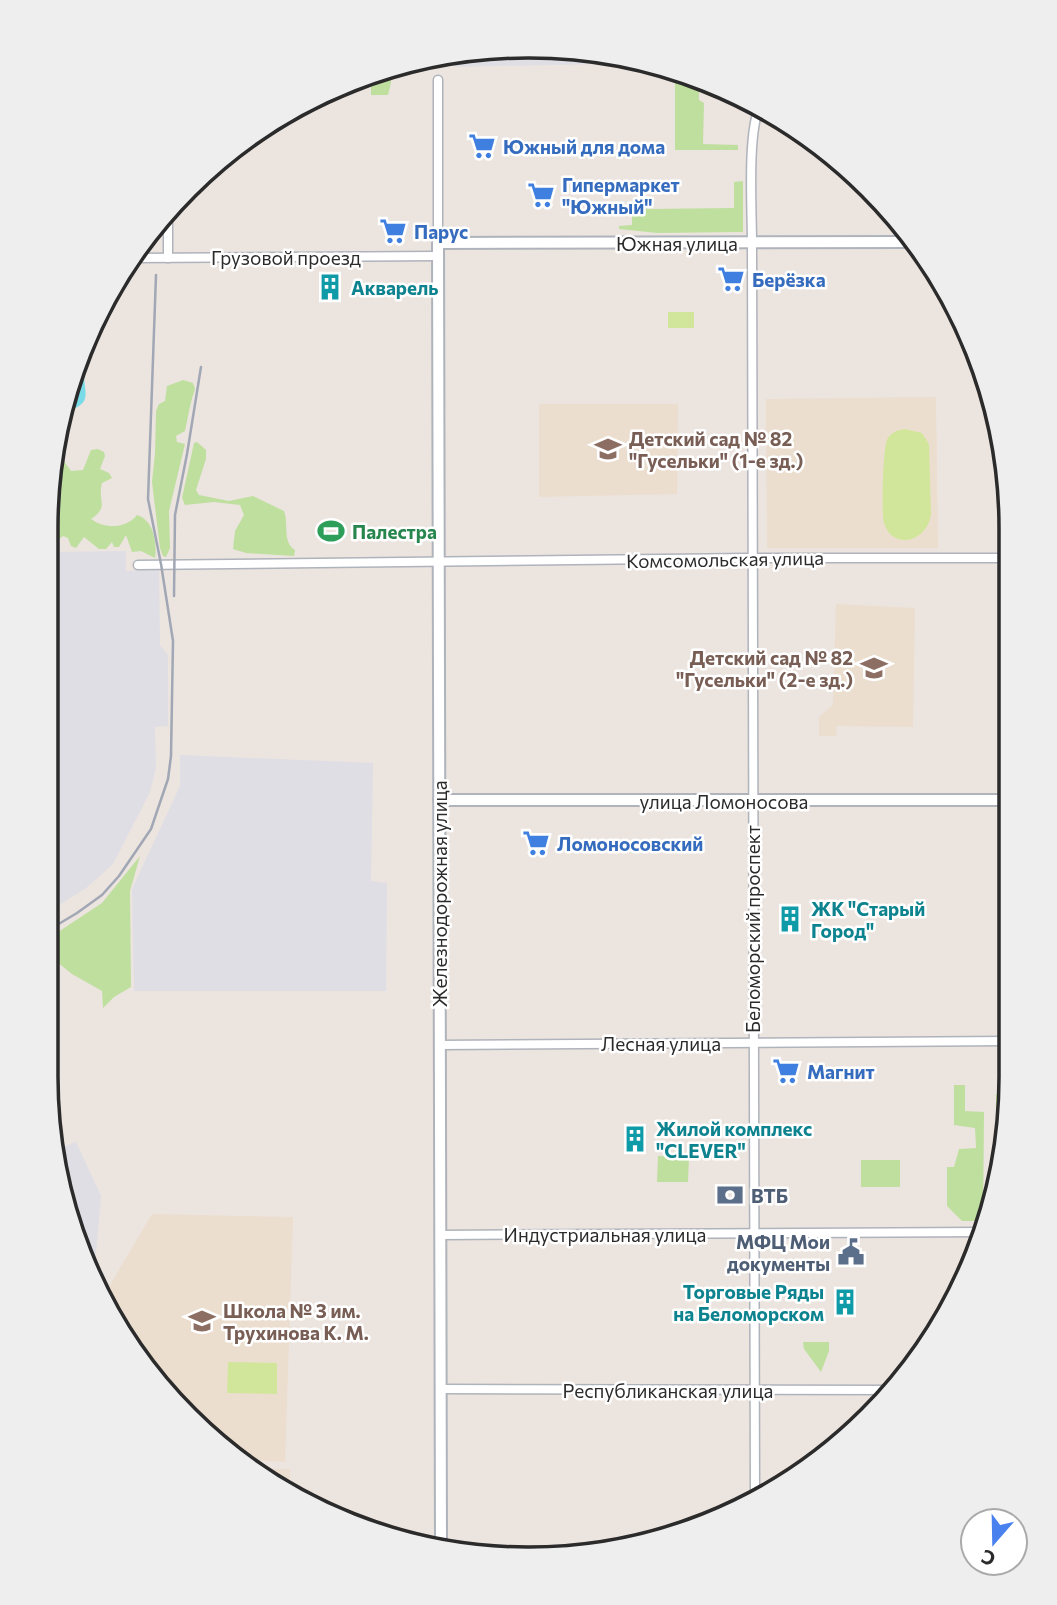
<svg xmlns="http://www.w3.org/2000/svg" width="1057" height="1605" viewBox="0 0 1057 1605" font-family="Commissioner,sans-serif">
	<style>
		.industrial { fill: #dfdee5 }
		.education { fill: #ecdecf }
		.green { fill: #bfdf9f }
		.pitch { fill: #d2e69b }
		.water { fill: #79dbe7 }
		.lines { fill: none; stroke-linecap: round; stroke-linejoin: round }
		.street-casing { stroke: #afb3bb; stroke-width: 11 }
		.secondary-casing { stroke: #afb3bb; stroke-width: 14 }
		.street { stroke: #fff; stroke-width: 8 }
		.secondary { stroke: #fff; stroke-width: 10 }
		.rail { stroke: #a1a7b4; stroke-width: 2.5 }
		.labels { text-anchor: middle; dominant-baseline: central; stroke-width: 5; stroke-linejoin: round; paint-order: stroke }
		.shop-label { font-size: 19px; font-weight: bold; fill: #366cbe; stroke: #fff; text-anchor: start }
		.street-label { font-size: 19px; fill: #2b2b2b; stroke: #fff }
		.culture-label { font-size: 19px; font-weight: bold; fill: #0d838f; stroke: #fff; text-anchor: start }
		.education-label { font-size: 19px; font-weight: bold; fill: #785e54; stroke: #fff; text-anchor: start }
		.leisure-label { font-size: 19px; font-weight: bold; fill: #27864d; stroke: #fff; text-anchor: start }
		.service-label { font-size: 19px; font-weight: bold; fill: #4e5e75; stroke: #fff; text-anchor: start }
		.rim { fill: none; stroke: #2b2b2b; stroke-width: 3.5 }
	</style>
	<rect width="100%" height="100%" fill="#ece4df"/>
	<!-- industrial -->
	<g class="industrial">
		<polygon points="497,47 592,50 650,63 455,67 455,53"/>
		<polygon points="126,551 126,571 159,570 160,645 168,655 168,726 155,727 156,768 150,792 113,864 86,888 56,907 47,910 49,552"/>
		<polygon points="180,755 373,763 371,881 387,883 386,991 134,991 132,889 180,786"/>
		<polygon points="76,1142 101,1196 94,1278 71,1231 57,1149"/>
	</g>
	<!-- education -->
	<g class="education">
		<polygon points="936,397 938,548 767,548 766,399"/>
		<polygon points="539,404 678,404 677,494 539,497"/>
		<polygon points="836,604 915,608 913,727 837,726 836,736 819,736 819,717 833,705"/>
		<polygon points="152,1214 293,1217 285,1462 234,1459 127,1345 103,1297"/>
		<polygon points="251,1469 290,1469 290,1492"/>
	</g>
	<!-- green -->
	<g class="green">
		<polygon points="391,67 391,83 388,95 371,95 371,79 378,79 378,71"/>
		<polygon points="675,73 687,73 712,84 699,84 699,100 704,103 703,144 738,145 738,150 675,150"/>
		<polygon points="743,181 743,232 657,233 619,229 619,226 632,225 632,204 647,204 647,209 734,208 734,182"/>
		<path d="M183 380 193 383 195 389C190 403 188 417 185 431L176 436 177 442 185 444 169 511 170 548 166 557 163 556 160 548 152 482 155 453 156 411 159 404 165 401 167 386Z"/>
		<path d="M197 442 206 450V459L196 490 199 495 229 501 253 496 284 511C289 524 282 542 295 550L294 556 246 553 233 549 235 531 244 515 240 505 214 502 185 505 182 498 194 443Z"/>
		<path d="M55 449 71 471 83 470 91 450 98 449 104 452 105 456 100 469 109 473 112 478 102 483C97 502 110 506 91 519 104 529 126 529 137 515 154 520 157 543 155 558L141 551 132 552 126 535 119 547H114L112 542 106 549H99L84 537 76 548 71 546 68 538 63 536 59 539 58 547 49 549 50 465Z"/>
		<polygon points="140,856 130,891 131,987 114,997 103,1008 102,991 72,974 46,953 46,940 102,903"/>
		<polygon points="954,1085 965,1085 965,1111 984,1112 983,1221 962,1221 947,1206 947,1167 954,1167 959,1149 976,1148 975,1128 954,1125"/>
		<polygon points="1008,1093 1007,1140 996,1179 996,1094"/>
		<polygon points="658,1156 689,1157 688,1182 657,1182"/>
		<rect x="861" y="1160" width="39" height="27"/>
		<polygon points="803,1342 829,1342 829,1351 821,1372 804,1349"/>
	</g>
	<!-- pitch -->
	<g class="pitch">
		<rect x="668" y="312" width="26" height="16"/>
		<path d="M905 429 922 433 929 444 931 513C929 541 893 552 884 523 881 514 883 448 887 440 890 433 897 430 905 429Z"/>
		<polygon points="228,1362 277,1363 277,1394 227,1393"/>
	</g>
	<!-- water -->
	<path class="water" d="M84 353C87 361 85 363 84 370 83 394 95 402 66 412Z"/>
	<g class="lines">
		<!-- street casing -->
		<g class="street-casing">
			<g id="street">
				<polyline points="438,80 438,243"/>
				<polyline points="168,208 168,258"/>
				<polyline points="133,258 438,256"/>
				<polyline points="138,565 751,558 1010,558"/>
				<polyline points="440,1045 1008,1041"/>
				<polyline points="440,1235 980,1232"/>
				<polyline points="441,1389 895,1390"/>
				<path d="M755 1501 752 243C752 210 747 132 760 106"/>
			</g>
		</g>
		<!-- secondary casing -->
		<g class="secondary-casing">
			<g id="secondary">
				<polyline points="439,800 1009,800"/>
				<polyline points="441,1546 438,243 916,242"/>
			</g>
		</g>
		<!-- street -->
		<use href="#street" class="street"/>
		<!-- secondary -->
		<use href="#secondary" class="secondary"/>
		<!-- rail -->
		<g class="rail">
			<polyline points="174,596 175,515 187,454 201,367"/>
			<polyline points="47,931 77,913 102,895 119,876 151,829 168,779 171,756 173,641 161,564 148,499 156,275"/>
		</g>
	</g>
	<!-- icons -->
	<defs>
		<g id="supermarket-bare" transform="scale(2.1)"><path d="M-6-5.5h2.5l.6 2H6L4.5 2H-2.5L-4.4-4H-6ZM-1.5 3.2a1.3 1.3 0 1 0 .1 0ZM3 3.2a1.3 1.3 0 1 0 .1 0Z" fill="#3f7fe0" stroke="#fff" stroke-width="2.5" paint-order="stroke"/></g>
		<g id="building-bare" transform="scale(2.1)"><path d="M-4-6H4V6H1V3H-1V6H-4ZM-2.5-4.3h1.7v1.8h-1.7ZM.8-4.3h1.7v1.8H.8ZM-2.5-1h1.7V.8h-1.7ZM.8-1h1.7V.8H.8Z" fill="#0f9aa8" stroke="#fff" stroke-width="2.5" paint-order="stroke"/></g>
		<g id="school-bare" transform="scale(2.1)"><path d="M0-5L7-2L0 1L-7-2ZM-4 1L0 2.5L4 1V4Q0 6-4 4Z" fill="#8d6e63" stroke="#fff" stroke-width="2.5" paint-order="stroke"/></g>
		<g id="stadium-bare" transform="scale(2.1)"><path d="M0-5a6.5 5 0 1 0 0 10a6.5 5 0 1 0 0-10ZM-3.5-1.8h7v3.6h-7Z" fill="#2e9e5b" stroke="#fff" stroke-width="2.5" paint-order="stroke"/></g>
		<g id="bank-bare" transform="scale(2.1)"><path d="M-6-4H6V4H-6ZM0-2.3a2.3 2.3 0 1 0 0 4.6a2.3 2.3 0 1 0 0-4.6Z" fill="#5c6f8a" stroke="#fff" stroke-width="2.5" paint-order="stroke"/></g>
		<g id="civic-bare" transform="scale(2.1)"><path d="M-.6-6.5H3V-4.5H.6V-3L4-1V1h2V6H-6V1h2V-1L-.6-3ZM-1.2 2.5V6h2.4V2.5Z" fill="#5c6f8a" stroke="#fff" stroke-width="2.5" paint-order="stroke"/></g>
	</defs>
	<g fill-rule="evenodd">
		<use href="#supermarket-bare" x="482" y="146"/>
		<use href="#supermarket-bare" x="541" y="195"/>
		<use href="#supermarket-bare" x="393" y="231"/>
		<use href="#supermarket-bare" x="731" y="279"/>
		<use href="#building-bare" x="330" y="287"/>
		<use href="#school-bare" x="608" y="449"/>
		<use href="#stadium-bare" x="331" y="531"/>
		<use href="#school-bare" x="874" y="668"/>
		<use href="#supermarket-bare" x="536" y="843"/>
		<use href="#building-bare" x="790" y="919"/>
		<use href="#supermarket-bare" x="786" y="1071"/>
		<use href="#building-bare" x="635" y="1139"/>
		<use href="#bank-bare" x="730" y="1195"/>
		<use href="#civic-bare" x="851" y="1252"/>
		<use href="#building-bare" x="845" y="1302"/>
		<use href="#school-bare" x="202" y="1321"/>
	</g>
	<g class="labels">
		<!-- shop labels -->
		<g class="shop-label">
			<text x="503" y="146">Южный для дома</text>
			<text x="562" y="184">Гипермаркет<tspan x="562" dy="22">"Южный"</tspan></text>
			<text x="414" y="231">Парус</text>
			<text x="752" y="279">Берёзка</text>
			<text x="557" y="843">Ломоносовский</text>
			<text x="807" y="1071">Магнит</text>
		</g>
		<!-- street labels -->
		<g class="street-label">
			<text x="677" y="243">Южная улица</text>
			<text x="286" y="257">Грузовой проезд</text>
			<text transform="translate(725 559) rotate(-1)">Комсомольская улица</text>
			<text x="724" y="801">улица Ломоносова</text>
			<text transform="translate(439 894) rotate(-90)">Железнодорожная улица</text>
			<text transform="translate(752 929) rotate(-90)">Беломорский проспект</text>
			<text x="661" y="1043">Лесная улица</text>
			<text x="605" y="1234">Индустриальная улица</text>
			<text x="668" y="1390">Республиканская улица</text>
		</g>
		<!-- culture labels -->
		<g class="culture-label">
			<text x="351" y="287">Акварель</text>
			<text x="811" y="908">ЖК "Старый<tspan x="811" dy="22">Город"</tspan></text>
			<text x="656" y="1128">Жилой комплекс<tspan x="656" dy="22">"СLEVER"</tspan></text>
			<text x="824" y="1291" text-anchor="end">Торговые Ряды<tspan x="824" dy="22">на Беломорском</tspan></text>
		</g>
		<!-- education labels -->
		<g class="education-label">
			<text x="629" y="438">Детский сад № 82<tspan x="629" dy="22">"Гусельки" (1-е зд.)</tspan></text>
			<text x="853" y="657" text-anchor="end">Детский сад № 82<tspan x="853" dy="22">"Гусельки" (2-е зд.)</tspan></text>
			<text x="223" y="1310">Школа № 3 им.<tspan x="223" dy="22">Трухинова К. М.</tspan></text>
		</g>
		<!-- leisure labels -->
		<g class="leisure-label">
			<text x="352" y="531">Палестра</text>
		</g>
		<!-- service labels -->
		<g class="service-label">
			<text x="751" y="1195">ВТБ</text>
			<text x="830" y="1241" text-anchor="end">МФЦ Мои<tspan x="830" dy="22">документы</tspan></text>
		</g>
	</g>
	<!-- crop -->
	<path d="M0 0H1057V1605H0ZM528 58H529A470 470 0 0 1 999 528V1077A470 470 0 0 1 529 1547H528A470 470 0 0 1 58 1077V528A470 470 0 0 1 528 58Z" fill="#eee" fill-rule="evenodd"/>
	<path class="rim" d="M528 58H529A470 470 0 0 1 999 528V1077A470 470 0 0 1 529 1547H528A470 470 0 0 1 58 1077V528A470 470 0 0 1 528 58Z"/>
	<!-- north arrow -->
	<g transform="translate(994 1542) rotate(200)"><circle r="33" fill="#ffffff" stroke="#aaaaaa" stroke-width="2"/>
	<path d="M0-5L12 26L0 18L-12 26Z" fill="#4982ee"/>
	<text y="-10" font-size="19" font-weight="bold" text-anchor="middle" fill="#2b2b2b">С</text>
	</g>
</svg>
